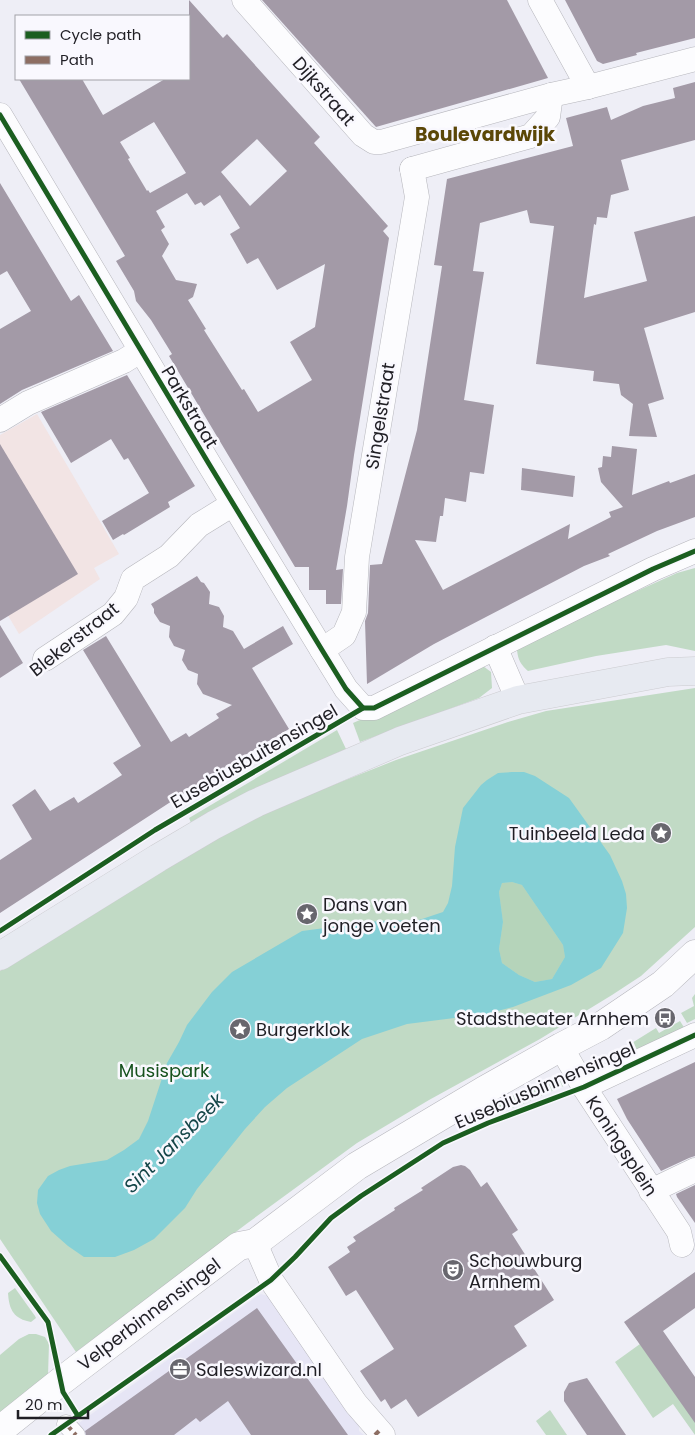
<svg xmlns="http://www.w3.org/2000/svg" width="695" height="1435" viewBox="0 0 695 1435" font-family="Poppins,sans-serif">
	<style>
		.built { fill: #e6e5f5 }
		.education { fill: #f2e4e4 }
		.green { fill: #c1dac5 }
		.forest { fill: #b5d4ba }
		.water { fill: #85d0d6; fill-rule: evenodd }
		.building { fill: #a39aa7; fill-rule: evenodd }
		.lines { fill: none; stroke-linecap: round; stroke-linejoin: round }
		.pedestrian-casing { stroke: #b6b6bc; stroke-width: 19 }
		.minor-casing { stroke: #b6b6bc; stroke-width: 25 }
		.tertiary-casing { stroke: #b6b6bc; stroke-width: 29 }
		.primary-casing { stroke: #ccccd0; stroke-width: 29 }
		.pedestrian { stroke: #fcfcfe; stroke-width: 18 }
		.minor { stroke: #fcfcfe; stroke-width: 24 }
		.tertiary { stroke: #fcfcfe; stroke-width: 28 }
		.primary { stroke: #e7eaf1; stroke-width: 28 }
		.quiet { stroke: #8d6e63; stroke-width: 4; stroke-dasharray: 8 4; stroke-linecap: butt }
		.cycleway-casing { stroke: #f9f8fe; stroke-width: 8 }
		.cycleway { stroke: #1b5e20; stroke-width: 5 }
		.labels { text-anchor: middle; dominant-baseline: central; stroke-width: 5; stroke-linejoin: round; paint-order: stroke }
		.street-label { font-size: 18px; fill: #201f25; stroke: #f9f8fe }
		.poi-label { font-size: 18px; fill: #201f25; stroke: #f9f8fe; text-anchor: start }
		.park-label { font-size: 18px; fill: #17521e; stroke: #f9f8fe }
		.neighbourhood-label { font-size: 19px; font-weight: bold; fill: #5b4707; stroke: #f9f8fe }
		.water-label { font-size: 19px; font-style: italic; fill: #154649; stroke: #f9f8fe }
	</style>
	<rect width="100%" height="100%" fill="#eeeef6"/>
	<!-- built -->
	<polygon class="built" points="261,1294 271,1297 359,1422 359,1431 364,1435 62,1435 256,1297"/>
	<!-- education -->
	<polygon class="education" points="37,414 119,554 94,568 100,579 19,634 0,602 0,435"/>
	<!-- green -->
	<g class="green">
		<path d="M695 568V651L666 645 596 656 528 671C521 665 518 660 517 650L595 610 677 573Z"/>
		<polygon points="483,666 491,672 492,688 479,698 360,742 353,723"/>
		<polygon points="695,688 695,927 641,976 612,995 540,1039 429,1100 357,1143 249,1222 76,1352 0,1239 0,971 183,856 270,810 396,760 508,722 546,711"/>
		<polygon points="337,730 346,749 257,788 191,823 189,818"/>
		<polygon points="695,994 695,1019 687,1023 681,1013 694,1006 692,998"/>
		<polygon points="680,1021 685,1029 623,1058 619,1051 656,1028 659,1033"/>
		<polygon points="557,1079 568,1084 518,1106 464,1124 462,1120 545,1080"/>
		<path d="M15 1288 35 1316 36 1318 31 1322C14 1319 9 1310 8 1293Z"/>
		<polygon points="29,1334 36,1334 45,1337 49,1344 48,1375 0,1415 0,1355 19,1339"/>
		<polygon points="640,1344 695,1422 695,1435 673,1404 653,1418 615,1362"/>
		<polygon points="550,1410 567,1435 546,1435 536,1421"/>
	</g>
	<!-- forest -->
	<polygon class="forest" points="512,882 522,885 563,945 565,957 552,979 535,982 519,975 502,963 499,949 503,922 499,892 502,883"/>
	<!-- water -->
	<path class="water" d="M512 772H524L535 776 569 798 610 855 622 881 626 894 627 908 623 933 601 968 571 985 513 1007 482 1015 476 1018 470 1016 407 1024 362 1039 287 1088 265 1107 245 1129 197 1189 185 1208 154 1239 134 1250 115 1257H84L68 1246 51 1231 40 1214 37 1203 38 1190 48 1176 59 1170 70 1166 107 1160 124 1150 139 1139 148 1121 167 1063 179 1042 187 1025 212 992 232 972 302 931 379 921 419 920 443 912 448 903 452 886 455 847 463 808 481 785 487 780 498 773ZM512 882 522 885 563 945 565 957 552 979 535 982 519 975 502 963 499 949 503 922 499 892 502 883Z"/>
	<!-- building -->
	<g class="building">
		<path d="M189 0 223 38 227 34 320 137 314 143 388 226 383 231 389 238 354 455 347 506 336 570 343 569 341 604H326V590H309V567H295L169 356 172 354 151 320 136 301 134 291 116 261 125 256 19 79H82L103 115 165 79H189ZM154 122 186 173 150 193 148 190 147 191 128 159 130 158 120 142ZM257 139 287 171 250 206 221 172ZM187 193 195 205 201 202 204 206 220 195 240 228 230 234 247 264 258 258 277 290 325 264 315 327 290 342 312 380 258 412 244 389 242 390 204 330 206 329 188 300 193 297 197 284 176 280 162 256 169 244 161 230 165 227 156 211Z"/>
		<polygon points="262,0 507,0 548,78 376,127"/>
		<polygon points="565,0 695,0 695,38 636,53 637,55 603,64 597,61"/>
		<polygon points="695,82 695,140 621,160 629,190 611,195 607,218 597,217 596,225 594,224 584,298 647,281 634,232 695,216 695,312 644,328 664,399 648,404 657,437 629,436 633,404 621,395 619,384 593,381 594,371 536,364 554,226 530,223 527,210 480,223 473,271 484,272 464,400 494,405 484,474 470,472 466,502 445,498 443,516 440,516 436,542 415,540 443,590 570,524 568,539 611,517 609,512 623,507 601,482 598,468 602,467 603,456 611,457 612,446 637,449 632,495 669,481 670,483 695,474 695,517 657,531 608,554 610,556 584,566 434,644 367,684 365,621 368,613 370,565 382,564 417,430 442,266 434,265 447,179 573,146 566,118 607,107 611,120 643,106 675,98 673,88"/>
		<polygon points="0,183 71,301 79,295 113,351 22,390 0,404 0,329 31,311 7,271 0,275"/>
		<polygon points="127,375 195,486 168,502 170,507 124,535 123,534 113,540 102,521 149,493 128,458 124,460 111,439 71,463 41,412"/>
		<polygon points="0,444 78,574 0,621"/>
		<polygon points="522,468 575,476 573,497 521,490"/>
		<polygon points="197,576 201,582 204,583 210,592 209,604 219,607 224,616 223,627 233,631 244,649 283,626 293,644 252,668 289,729 212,775 0,913 0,860 32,839 12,805 35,789 50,811 74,797 78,803 122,775 113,763 141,746 83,650 106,636 171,742 186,733 189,737 219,718 216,714 232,705 203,694 197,684 198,674 188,670 182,660 185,650 174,646 169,637 170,626 160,622 154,613 154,609 151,604"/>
		<polygon points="0,625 23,663 0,678"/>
		<polygon points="695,1062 695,1156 689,1158 661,1171 627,1119 617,1099"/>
		<polygon points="461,1165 465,1166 470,1170 481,1187 487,1182 518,1230 512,1234 554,1300 514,1326 527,1346 418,1417 406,1399 391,1409 385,1399 381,1402 360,1371 394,1349 356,1290 346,1296 328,1267 350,1252 347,1247 356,1241 353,1237 395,1210 394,1208 423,1190 421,1188 453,1167"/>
		<polygon points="695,1185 695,1223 677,1197 676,1194"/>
		<polygon points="695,1272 695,1308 663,1331 695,1377 695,1423 624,1322"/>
		<polygon points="257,1308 348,1435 251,1435 228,1401 200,1422 196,1418 174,1435 86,1435 85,1431"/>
		<polygon points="587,1378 626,1435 587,1435 564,1401 564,1392 569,1383"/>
	</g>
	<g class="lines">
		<!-- pedestrian casing -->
		<g class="pedestrian-casing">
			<polyline id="pedestrian" points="66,1424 76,1435"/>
		</g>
		<!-- minor casing -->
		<g class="minor-casing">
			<g id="minor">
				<polyline points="244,0 363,135 374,142 381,142 551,95 588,87 695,59"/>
				<polyline points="540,0 588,87"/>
				<polyline points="0,115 209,464 322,650 346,689 363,708 374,708 653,569 695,551"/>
				<polyline points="412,169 531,136 548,117 551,95"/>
				<polyline points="0,420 28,403 124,361 140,351"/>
				<polyline points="495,647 518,700"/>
				<polyline points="322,650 344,635 354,612 357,557 417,197 412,169"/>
				<polyline points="45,659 113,614 126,598 133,579 169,556 199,525 233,504"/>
				<polyline points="561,1047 584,1087 679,1232 682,1245"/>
				<polyline points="584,1087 695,1035"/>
				<polyline points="651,1191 695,1170"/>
				<polyline points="255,1243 271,1280 356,1404 383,1435"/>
			</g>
		</g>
		<!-- tertiary casing -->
		<g class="tertiary-casing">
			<polyline id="tertiary" points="0,1430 60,1382 239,1246 255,1243 357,1166 483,1091 561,1047 601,1026 663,984 695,954"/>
		</g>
		<!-- primary casing -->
		<g class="primary-casing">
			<polyline id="primary" points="0,956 158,858 214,825 256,803 400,741 518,700 668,672 695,671"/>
		</g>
		<!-- pedestrian -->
		<use href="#pedestrian" class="pedestrian"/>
		<!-- minor -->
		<use href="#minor" class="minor"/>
		<!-- tertiary -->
		<use href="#tertiary" class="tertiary"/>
		<!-- primary -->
		<use href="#primary" class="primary"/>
		<!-- quiet -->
		<g class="quiet">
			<polyline points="66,1424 76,1435"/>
			<polyline points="375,1435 379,1431"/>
		</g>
		<!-- cycleway casing -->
		<g class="cycleway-casing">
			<g id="cycleway">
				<polyline points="0,115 209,464 322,650 346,689 363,708"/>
				<polyline points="0,931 155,830 363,708 374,708 653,569 695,551"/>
				<polyline points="0,1256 48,1322 63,1392 78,1416"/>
				<polyline points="51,1435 271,1280 295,1257 331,1218 361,1196 443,1143 488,1123 584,1087 695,1035"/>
			</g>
		</g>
		<!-- cycleway -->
		<use href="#cycleway" class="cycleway"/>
	</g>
	<!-- icons -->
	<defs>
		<g id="sight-disc" transform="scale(1.125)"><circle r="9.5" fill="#68676e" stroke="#f9f8fe"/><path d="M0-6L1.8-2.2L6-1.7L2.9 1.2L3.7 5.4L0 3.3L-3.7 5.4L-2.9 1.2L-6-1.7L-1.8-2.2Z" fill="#fff"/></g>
		<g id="bus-disc" transform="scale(1.125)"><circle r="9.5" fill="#68676e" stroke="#f9f8fe"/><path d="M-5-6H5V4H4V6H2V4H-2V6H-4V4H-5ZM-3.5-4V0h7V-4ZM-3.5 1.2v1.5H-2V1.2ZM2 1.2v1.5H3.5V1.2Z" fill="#fff"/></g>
		<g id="theatre-disc" transform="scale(1.125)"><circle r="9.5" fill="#68676e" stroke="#f9f8fe"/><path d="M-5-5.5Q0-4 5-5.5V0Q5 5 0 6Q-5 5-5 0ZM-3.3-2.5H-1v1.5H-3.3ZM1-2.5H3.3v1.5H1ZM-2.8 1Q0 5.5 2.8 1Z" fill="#fff"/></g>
		<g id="office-disc" transform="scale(1.125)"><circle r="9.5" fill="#68676e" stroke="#f9f8fe"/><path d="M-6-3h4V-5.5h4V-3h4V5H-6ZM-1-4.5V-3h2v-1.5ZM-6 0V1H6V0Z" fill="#fff"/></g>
	</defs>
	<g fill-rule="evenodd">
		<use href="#sight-disc" x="661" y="833"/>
		<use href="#sight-disc" x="307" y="914"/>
		<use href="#bus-disc" x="665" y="1018"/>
		<use href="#sight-disc" x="240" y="1029"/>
		<use href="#theatre-disc" x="453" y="1270"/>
		<use href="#office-disc" x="180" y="1369"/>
	</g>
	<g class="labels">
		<!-- street labels -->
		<g class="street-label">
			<text transform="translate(324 91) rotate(49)">Dijkstraat</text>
			<text transform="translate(190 407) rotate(59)">Parkstraat</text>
			<text transform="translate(380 416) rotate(-81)">Singelstraat</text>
			<text transform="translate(74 639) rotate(-38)">Blekerstraat</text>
			<text transform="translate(254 756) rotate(-30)">Eusebiusbuitensingel</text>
			<text transform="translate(545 1085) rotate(-23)">Eusebiusbinnensingel</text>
			<text transform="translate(622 1146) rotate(57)">Koningsplein</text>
			<text transform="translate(149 1314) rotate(-37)">Velperbinnensingel</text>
		</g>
		<!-- poi labels -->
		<g class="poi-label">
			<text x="645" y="833" text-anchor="end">Tuinbeeld Leda</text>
			<text x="323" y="904">Dans van<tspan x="323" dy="21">jonge voeten</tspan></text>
			<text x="649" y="1018" text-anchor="end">Stadstheater Arnhem</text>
			<text x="256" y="1029">Burgerklok</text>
			<text x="469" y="1260">Schouwburg<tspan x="469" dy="21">Arnhem</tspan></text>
			<text x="196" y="1369">Saleswizard.nl</text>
		</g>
		<!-- park labels -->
		<g class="park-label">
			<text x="164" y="1070">Musispark</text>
		</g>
		<!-- neighbourhood labels -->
		<g class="neighbourhood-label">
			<text x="485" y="134">Boulevardwijk</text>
		</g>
		<!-- water labels -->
		<g class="water-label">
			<text transform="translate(174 1143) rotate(-45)">Sint Jansbeek</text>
		</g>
	</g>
	<!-- legend -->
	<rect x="15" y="15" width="175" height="65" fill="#f9f8fe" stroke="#a2a1a7"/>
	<rect x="25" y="31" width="25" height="8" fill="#1b5e20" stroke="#a2a1a7"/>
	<text x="60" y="40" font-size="15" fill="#201f25">Cycle path</text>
	<rect x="25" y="56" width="25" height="8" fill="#8d6e63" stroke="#a2a1a7"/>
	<text x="60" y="65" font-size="15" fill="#201f25">Path</text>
	<!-- scale -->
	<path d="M18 1410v8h70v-8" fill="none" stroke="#201f25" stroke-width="2.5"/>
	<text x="25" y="1410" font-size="15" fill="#201f25" stroke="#f9f8fe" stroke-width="4" paint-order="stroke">20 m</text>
</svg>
